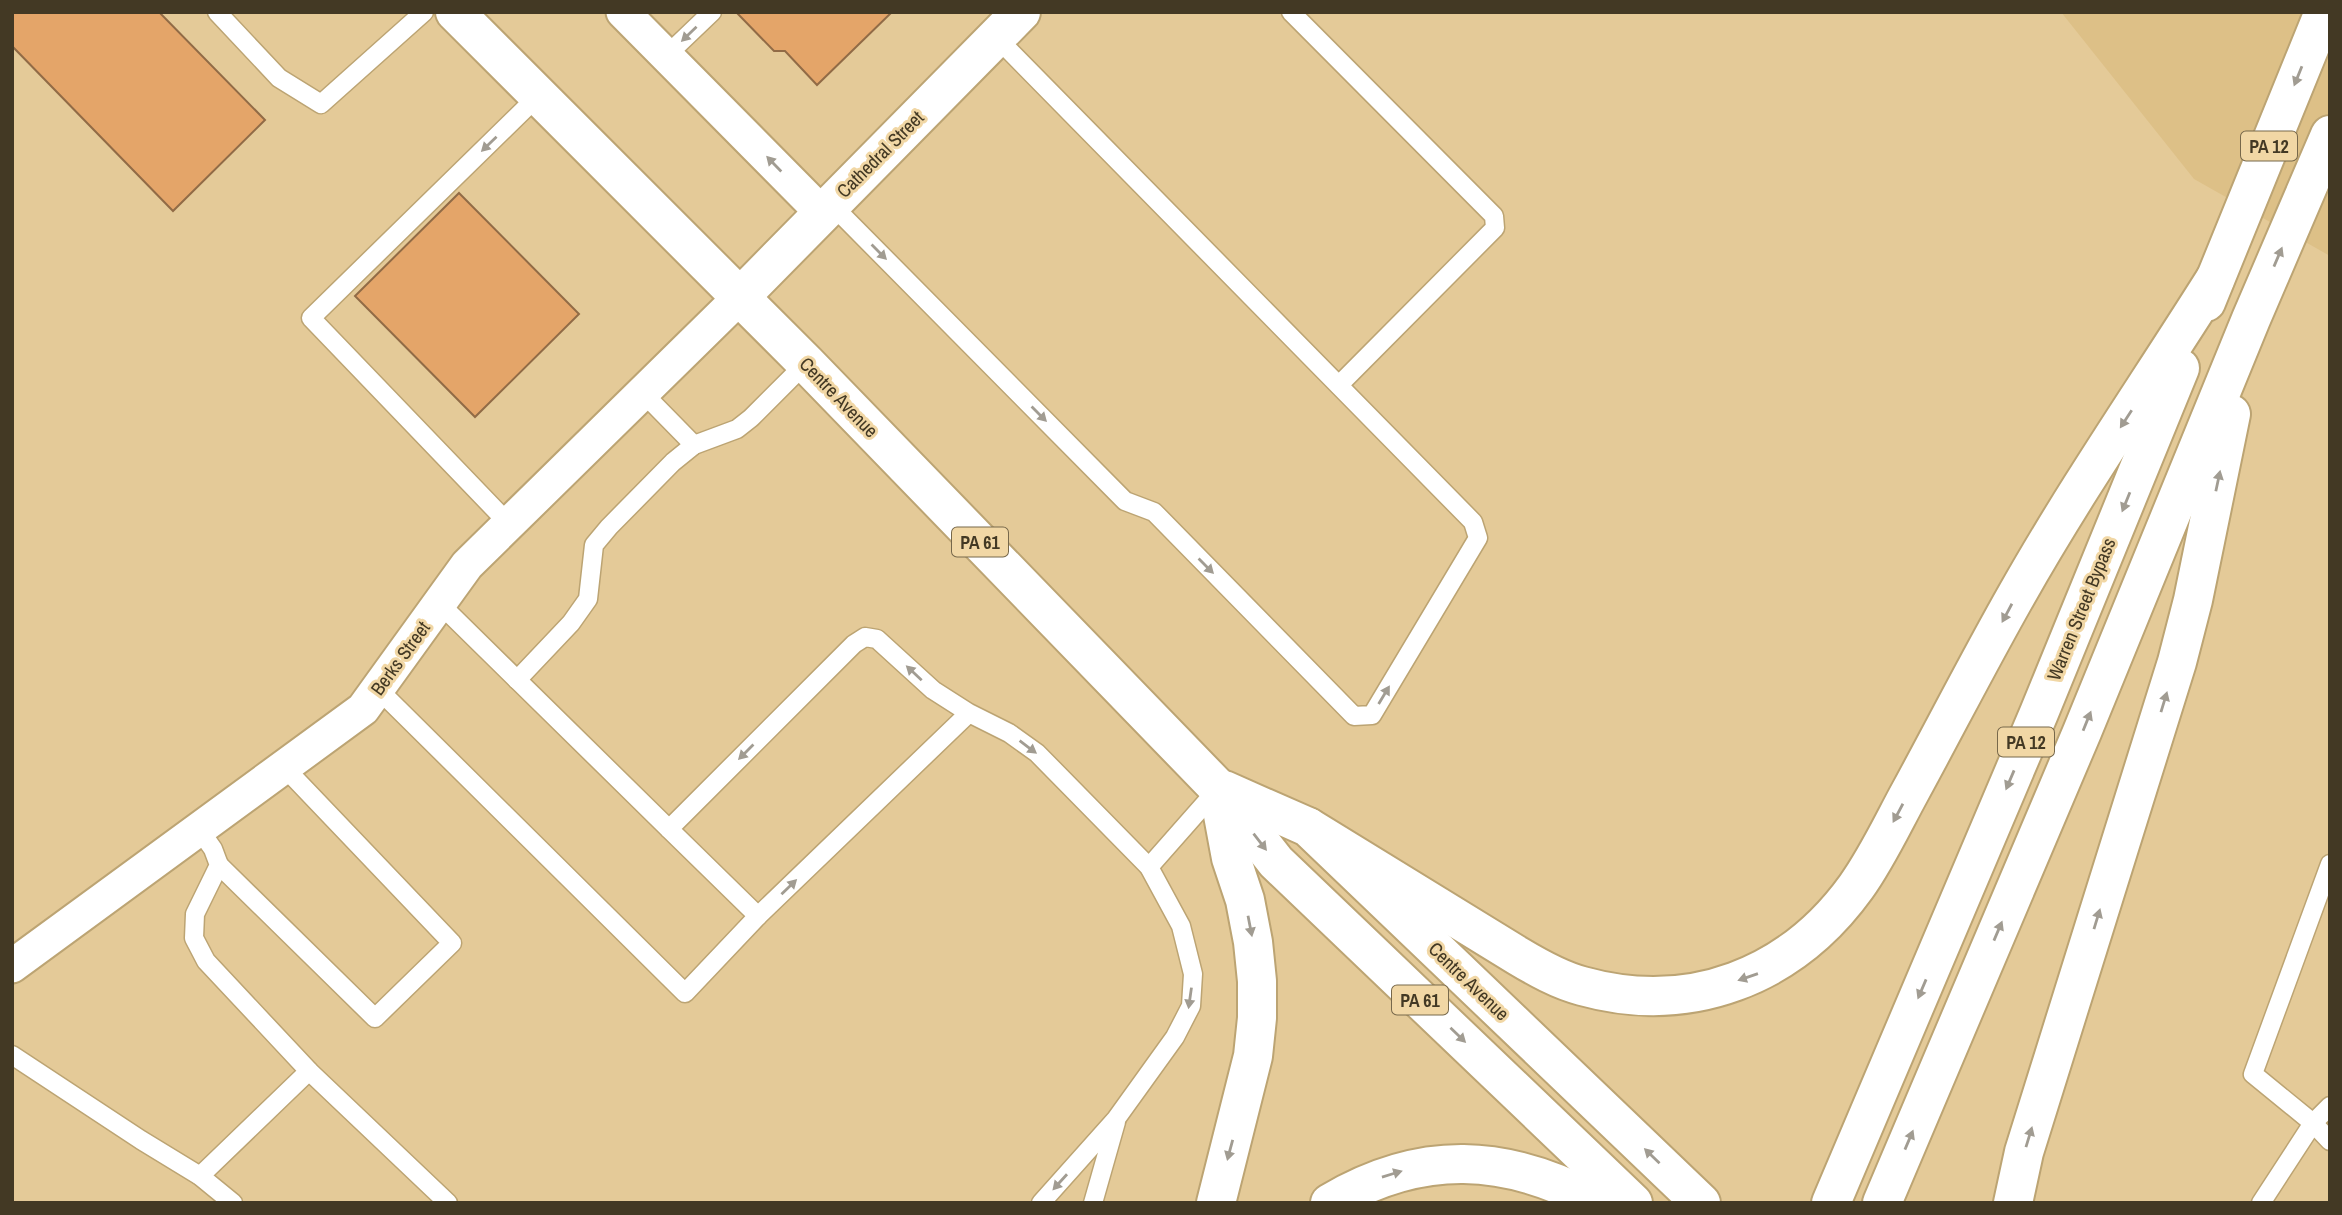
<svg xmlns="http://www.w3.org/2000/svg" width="2342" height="1215" viewBox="0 0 2342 1215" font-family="'Archivo Narrow',sans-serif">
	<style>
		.built { fill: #ddc087 }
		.building { fill: #e4a569; stroke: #916b46; stroke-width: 2 }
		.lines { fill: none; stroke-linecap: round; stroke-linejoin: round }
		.lane-casing { stroke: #bca473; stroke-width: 21 }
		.street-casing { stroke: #bca473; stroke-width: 37 }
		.secondary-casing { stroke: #bca473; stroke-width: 42 }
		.primary-casing { stroke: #bca473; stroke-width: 42 }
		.highway-casing { stroke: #bca473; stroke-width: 42 }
		.lane { stroke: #fff; stroke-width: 18 }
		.street { stroke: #fff; stroke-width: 33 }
		.secondary { stroke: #fff; stroke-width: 38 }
		.primary { stroke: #fff; stroke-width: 38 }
		.highway { stroke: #fff; stroke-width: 38 }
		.oneway { fill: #a19c92 }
		.labels { text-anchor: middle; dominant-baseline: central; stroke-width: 6; stroke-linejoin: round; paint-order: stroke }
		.shield { fill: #f1d7a5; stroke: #77684b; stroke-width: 2 }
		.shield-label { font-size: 18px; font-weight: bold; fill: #433924 }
		.street-label { font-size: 19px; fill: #433924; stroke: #f1d7a5 }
	</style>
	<rect width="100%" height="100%" fill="#e4ca98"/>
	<!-- built -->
	<polygon class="built" points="2061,12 2309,12 2330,35 2330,256 2194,179"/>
	<!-- building -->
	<g class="building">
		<polygon points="12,12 159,12 265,120 173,211 12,46"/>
		<polygon points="736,12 892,12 817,85 785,51 774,51"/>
		<polygon points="459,193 579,314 475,417 355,296"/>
	</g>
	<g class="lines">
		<!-- lane casing -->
		<g class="lane-casing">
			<g id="lane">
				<polyline points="217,12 279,78 321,104 424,12"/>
				<polyline points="1291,12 1494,216 1495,228 1339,385"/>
				<polyline points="667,55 712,12"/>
				<polyline points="831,204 1125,501 1154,512 1354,716 1372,715 1478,538 1473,522 996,37"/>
				<polyline points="642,392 694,445"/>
				<polyline points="509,524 311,318 538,96"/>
				<polyline points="439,603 669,829"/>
				<polyline points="517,680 571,623 588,599 594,545 609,527 673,462 694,445 737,429 751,418 806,363"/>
				<polyline points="378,689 685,993 758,916"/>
				<polyline points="969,713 758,916 669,829 854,644 865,637 877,639 933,690 969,713 1009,733 1037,753 1149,867 1181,926 1193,974 1191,1006 1175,1037 1116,1119 1041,1203"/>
				<polyline points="199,829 213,849 219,865 195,914 194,938 206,961 309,1071 448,1203"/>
				<polyline points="2330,864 2253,1074 2313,1123 2330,1141"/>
				<polyline points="219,865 375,1018 452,943 284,767"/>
				<polyline points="1149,867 1216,791"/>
				<polyline points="12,1055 141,1140 200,1176 233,1203"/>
				<polyline points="200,1176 309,1071"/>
				<polyline points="1093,1203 1116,1122"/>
				<polyline points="2261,1203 2313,1123 2330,1106"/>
			</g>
		</g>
		<!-- street casing -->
		<g class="street-casing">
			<g id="street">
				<polyline points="623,12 822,213"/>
				<polyline points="12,966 363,709 467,565 740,297"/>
			</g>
		</g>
		<!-- secondary casing -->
		<g class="secondary-casing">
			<polyline id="secondary" points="740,297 1021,12"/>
		</g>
		<!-- primary casing -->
		<g class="primary-casing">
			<g id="primary">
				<polyline points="455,12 806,363 1218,788 1276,862 1633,1203"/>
				<polyline points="1224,790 1308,827 1701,1203"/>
			</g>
		</g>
		<!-- highway casing -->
		<g class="highway-casing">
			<g id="highway">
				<polyline points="2206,302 2324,12"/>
				<path d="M1308 827 1518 956C1538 968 1559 980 1582 986 1690 1016 1791 977 1856 887 1877 858 1893 823 1910 792 1946 726 1980 659 2017 594 2078 486 2149 384 2215 279"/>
				<polyline points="1216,1203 1253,1056 1257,1018 1257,981 1253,942 1245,900 1231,858 1218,788"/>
				<path d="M1330 1203C1421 1149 1506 1153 1598 1203"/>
				<polyline points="1831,1203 2039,713 2180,368"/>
				<polyline points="1882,1203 2082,732 2251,319 2330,135"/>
				<polyline points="2013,1203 2024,1152 2177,662 2193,600 2231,414"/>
			</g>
		</g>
		<!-- lane -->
		<use href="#lane" class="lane"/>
		<!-- street -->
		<use href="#street" class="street"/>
		<!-- secondary -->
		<use href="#secondary" class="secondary"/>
		<!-- primary -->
		<use href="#primary" class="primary"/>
		<!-- highway -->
		<use href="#highway" class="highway"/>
	</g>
	<!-- one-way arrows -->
	<defs><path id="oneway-solid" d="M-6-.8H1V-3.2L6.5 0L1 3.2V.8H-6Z" transform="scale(1.75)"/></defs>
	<g class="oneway">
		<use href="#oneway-solid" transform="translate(689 34) rotate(136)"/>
		<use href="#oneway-solid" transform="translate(2298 76) rotate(112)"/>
		<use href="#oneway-solid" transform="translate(489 144) rotate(136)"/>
		<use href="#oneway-solid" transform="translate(774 164) rotate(-134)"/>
		<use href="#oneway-solid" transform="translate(879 252) rotate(45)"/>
		<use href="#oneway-solid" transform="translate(2278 257) rotate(-67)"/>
		<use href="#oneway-solid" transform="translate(1039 414) rotate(45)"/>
		<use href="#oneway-solid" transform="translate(2126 419) rotate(123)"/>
		<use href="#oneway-solid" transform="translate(2218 481) rotate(-78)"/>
		<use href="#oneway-solid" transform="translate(2126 502) rotate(112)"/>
		<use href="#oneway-solid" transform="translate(1206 566) rotate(45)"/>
		<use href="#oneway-solid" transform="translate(2007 613) rotate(118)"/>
		<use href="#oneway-solid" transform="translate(914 673) rotate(-137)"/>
		<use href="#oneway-solid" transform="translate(1384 695) rotate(-59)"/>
		<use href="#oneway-solid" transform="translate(2164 702) rotate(-73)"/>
		<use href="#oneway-solid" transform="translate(2087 721) rotate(-68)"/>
		<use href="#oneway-solid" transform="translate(1028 747) rotate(37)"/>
		<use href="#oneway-solid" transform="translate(746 752) rotate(135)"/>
		<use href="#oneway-solid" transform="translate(2010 780) rotate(113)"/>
		<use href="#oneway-solid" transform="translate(1898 813) rotate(118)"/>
		<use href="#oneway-solid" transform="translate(1260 842) rotate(52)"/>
		<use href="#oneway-solid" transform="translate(789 887) rotate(-44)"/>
		<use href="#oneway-solid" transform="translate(2097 919) rotate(-73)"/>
		<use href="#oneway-solid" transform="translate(1250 926) rotate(79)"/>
		<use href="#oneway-solid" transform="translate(1998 931) rotate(-67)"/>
		<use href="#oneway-solid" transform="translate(1748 977) rotate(161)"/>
		<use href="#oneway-solid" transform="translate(1922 989) rotate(113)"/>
		<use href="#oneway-solid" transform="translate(1190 998) rotate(98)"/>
		<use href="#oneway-solid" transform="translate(1458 1035) rotate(44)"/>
		<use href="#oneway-solid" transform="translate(2029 1137) rotate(-73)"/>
		<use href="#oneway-solid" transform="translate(1909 1140) rotate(-67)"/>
		<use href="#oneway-solid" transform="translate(1230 1150) rotate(105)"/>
		<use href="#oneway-solid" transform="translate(1652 1156) rotate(-136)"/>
		<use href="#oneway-solid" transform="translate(1392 1174) rotate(-17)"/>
		<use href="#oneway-solid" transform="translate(1060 1182) rotate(132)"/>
	</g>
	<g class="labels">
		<!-- shield labels -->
		<g class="shield">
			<rect x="2241" y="131.5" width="56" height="29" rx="5"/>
			<rect x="952" y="527.5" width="56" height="29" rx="5"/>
			<rect x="1998" y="727.5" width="56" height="29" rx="5"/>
			<rect x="1392" y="985.5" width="56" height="29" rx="5"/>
		</g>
		<g class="shield-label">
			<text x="2269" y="146">PA 12</text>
			<text x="980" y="542">PA 61</text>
			<text x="2026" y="742">PA 12</text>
			<text x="1420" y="1000">PA 61</text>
		</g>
		<!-- street labels -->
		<g class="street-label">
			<text transform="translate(880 154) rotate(-45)">Cathedral Street</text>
			<text transform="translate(839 397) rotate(46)">Centre Avenue</text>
			<text transform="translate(2081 609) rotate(-68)">Warren Street Bypass</text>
			<text transform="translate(400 658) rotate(-54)">Berks Street</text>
			<text transform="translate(1469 981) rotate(44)">Centre Avenue</text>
		</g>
	</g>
	<!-- border -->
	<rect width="2342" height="1215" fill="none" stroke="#433924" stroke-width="28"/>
</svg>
